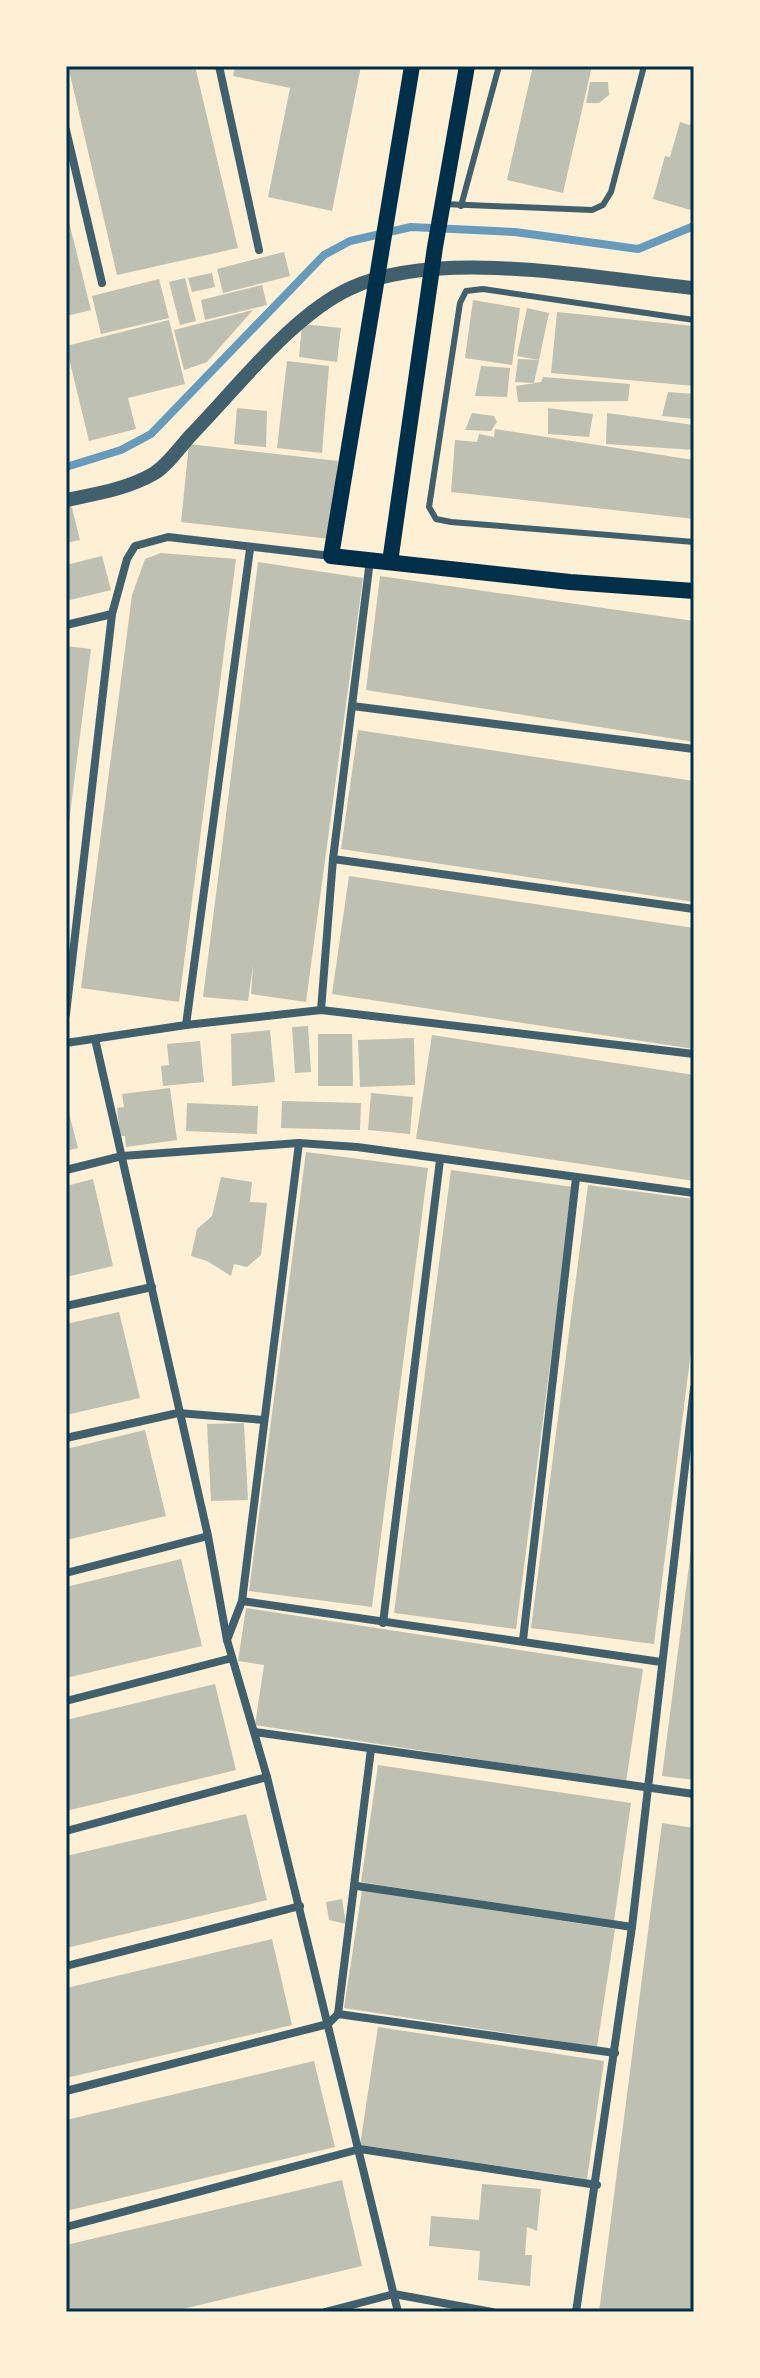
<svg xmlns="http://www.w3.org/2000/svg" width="760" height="2378" viewBox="0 0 760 2378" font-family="'Alegreya Sans',sans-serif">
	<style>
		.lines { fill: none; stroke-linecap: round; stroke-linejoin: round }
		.stream { stroke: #669bbc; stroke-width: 8 }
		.building { fill: #bec0b2 }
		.service { stroke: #3f606c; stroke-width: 6 }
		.minor { stroke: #3f606c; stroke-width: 8 }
		.tertiary { stroke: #3f606c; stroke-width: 14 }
		.secondary { stroke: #003049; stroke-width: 16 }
		.neatline { fill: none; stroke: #003049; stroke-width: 3 }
	</style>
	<rect width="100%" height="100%" fill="#fdf0d5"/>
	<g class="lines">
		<!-- stream -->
		<polyline class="stream" points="66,467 121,450 151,434 324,255 350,241 411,227 515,232 638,249 694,226"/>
	</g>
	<!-- building -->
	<g class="building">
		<polygon points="68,66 195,66 238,248 117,275"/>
		<polygon points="235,66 361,66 332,211 268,197 290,88 233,76"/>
		<polygon points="533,66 592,66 563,193 507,180"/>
		<polygon points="590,82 608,82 609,95 599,103 586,103"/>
		<polygon points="693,115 694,115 694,211 653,199 665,156 670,157 680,122 690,125"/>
		<polygon points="66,210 91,310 66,316"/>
		<polygon points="284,252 290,276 223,293 217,269"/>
		<polygon points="212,273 215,287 192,292 188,278"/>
		<polygon points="185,278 196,321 180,325 169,282"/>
		<polygon points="159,279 169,318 101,334 92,296"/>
		<polygon points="262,285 267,305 205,320 201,300"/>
		<polygon points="473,300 520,308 512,365 465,358"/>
		<polygon points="527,308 549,313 539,360 534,383 515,382 518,359 539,360 517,356"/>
		<polygon points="253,310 207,362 184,370 174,330"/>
		<polygon points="557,312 694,326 694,386 551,373"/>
		<polygon points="169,320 185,384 128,398 136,429 89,441 66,346"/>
		<polygon points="302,324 341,328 337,362 299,357"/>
		<polygon points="287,361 329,366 322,453 277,448"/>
		<polygon points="481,366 510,368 507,397 475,396"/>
		<polygon points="543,377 630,384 628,401 518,402 516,386 541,382"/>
		<polygon points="668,392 694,394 694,419 662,416"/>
		<polygon points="237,408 267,411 266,447 234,444"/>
		<polygon points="548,408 593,414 589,437 548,434"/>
		<polygon points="472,413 494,416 497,422 491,431 465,430"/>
		<polygon points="607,413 694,425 694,450 606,444"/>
		<polygon points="495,429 694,460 694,519 451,492 455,440 477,442 479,434 494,437"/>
		<polygon points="189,444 338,461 330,539 181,522"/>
		<polygon points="70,500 80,540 66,543 66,501"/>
		<polygon points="161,553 236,559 179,1002 81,988 132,595 145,559"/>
		<polygon points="102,556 111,590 66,601 66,565"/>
		<polygon points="258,562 363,578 306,1002 251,994 253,965 248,1001 203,997"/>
		<polygon points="380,576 694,621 694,742 366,690"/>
		<polygon points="66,646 91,649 68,830 66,829"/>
		<polygon points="358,730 694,781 694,902 341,849"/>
		<polygon points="349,876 694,928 694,1049 332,994"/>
		<polygon points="308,1026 311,1072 295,1073 292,1027"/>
		<polygon points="270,1030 275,1082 232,1086 231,1034"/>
		<polygon points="318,1034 352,1034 353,1086 318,1086"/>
		<polygon points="432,1035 694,1075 694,1181 416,1139"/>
		<polygon points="414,1038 415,1085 360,1087 358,1040"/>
		<polygon points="200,1041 204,1082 163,1086 161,1066 169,1065 167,1044"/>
		<polygon points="170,1088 177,1140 126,1147 125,1136 120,1136 117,1108 124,1107 122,1094"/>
		<polygon points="371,1093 413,1097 410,1134 368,1130"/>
		<polygon points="282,1101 361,1103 360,1130 281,1128"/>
		<polygon points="66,1102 78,1148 66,1151"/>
		<polygon points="187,1103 258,1106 257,1134 186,1131"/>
		<polygon points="306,1152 428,1168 372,1607 249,1591"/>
		<polygon points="451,1170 573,1187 516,1629 394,1613"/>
		<polygon points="221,1177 252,1182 250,1202 267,1203 261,1255 247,1267 234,1264 231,1276 207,1261 191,1256 197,1229 212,1216"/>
		<polygon points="93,1179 113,1266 66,1277 66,1186"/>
		<polygon points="588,1185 694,1199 694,1327 654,1644 531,1628"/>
		<polygon points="119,1312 140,1398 66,1415 66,1324"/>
		<polygon points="244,1423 248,1500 211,1501 207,1424"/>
		<polygon points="145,1430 166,1516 66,1540 66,1449"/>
		<polygon points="692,1542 694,1542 694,1780 662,1776"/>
		<polygon points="181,1559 202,1646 66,1678 66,1587"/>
		<polygon points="246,1608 643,1669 626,1782 255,1725 264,1665 238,1661"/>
		<polygon points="215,1684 236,1770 66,1811 66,1720"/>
		<polygon points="378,1765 631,1803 614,1921 361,1882"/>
		<polygon points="246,1814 267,1900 66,1948 66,1856"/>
		<polygon points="662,1823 694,1828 694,2312 599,2312"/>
		<polygon points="362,1890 615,1929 597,2047 344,2008"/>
		<polygon points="342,1899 346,1924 329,1920 326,1902"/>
		<polygon points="272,1939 292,2025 66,2078 66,1988"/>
		<polygon points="378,2027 604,2061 587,2179 360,2145"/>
		<polygon points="314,2061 335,2147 66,2211 66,2120"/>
		<polygon points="342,2180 362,2266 170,2312 66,2312 66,2245"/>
		<polygon points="482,2184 541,2189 537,2231 527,2227 525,2255 532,2255 530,2286 478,2280 480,2251 429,2246 431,2216 479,2220"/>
	</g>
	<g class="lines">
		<!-- service -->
		<g class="service">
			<polyline points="443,204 592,210 603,205 611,192 644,66"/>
			<polyline points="461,206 499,66"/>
			<polyline points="694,320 483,289 466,291 460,303 429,507 436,519 451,522 694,542"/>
		</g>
		<!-- minor -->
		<g class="minor">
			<polyline points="219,66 259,250"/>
			<polyline points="66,130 102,283"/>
			<polyline points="66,625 112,614"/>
			<polyline points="352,706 694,749"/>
			<polyline points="333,859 694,909"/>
			<polyline points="321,1010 333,859 370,560"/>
			<polyline points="66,1014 112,614 127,559 135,546 168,537 331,556"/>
			<polyline points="186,1025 250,549"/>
			<polyline points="95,1039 208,1536 227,1640 267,1777 398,2312"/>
			<polyline points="66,1043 186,1025 321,1010 694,1054"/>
			<polyline points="66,1170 122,1156 299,1143 357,1147 694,1193"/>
			<polyline points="66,1306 152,1287"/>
			<polyline points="66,1438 178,1413 264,1420"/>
			<polyline points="66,1573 208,1536"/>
			<polyline points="242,1601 661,1662"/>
			<polyline points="383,1623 440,1160"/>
			<polyline points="227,1640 242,1601 299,1143"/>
			<polyline points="523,1640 576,1178"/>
			<polyline points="66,1701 232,1658"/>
			<polyline points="255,1732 694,1794"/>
			<polyline points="66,1831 267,1777"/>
			<polyline points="357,1886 632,1927"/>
			<polyline points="66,1966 300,1906"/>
			<polyline points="338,2014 615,2053"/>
			<polyline points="66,2091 328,2024 338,2014 371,1749"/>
			<polyline points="66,2227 360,2149 597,2185"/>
			<polyline points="325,2312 394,2294 492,2312"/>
			<polyline points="576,2312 632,1927 694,1388"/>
		</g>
		<!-- tertiary -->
		<path class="tertiary" d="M66 500C95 494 127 489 153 474 167 466 180 447 191 435 236 389 293 314 351 288 441 247 597 279 694 288"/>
		<!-- secondary -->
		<g class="secondary">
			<polyline points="412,66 331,556 570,582 694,591"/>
			<polyline points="390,562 435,247 467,66"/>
		</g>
	</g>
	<!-- border -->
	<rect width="760" height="2378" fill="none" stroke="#fdf0d5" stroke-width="136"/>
	<rect x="68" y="68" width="624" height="2242" class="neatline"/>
</svg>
